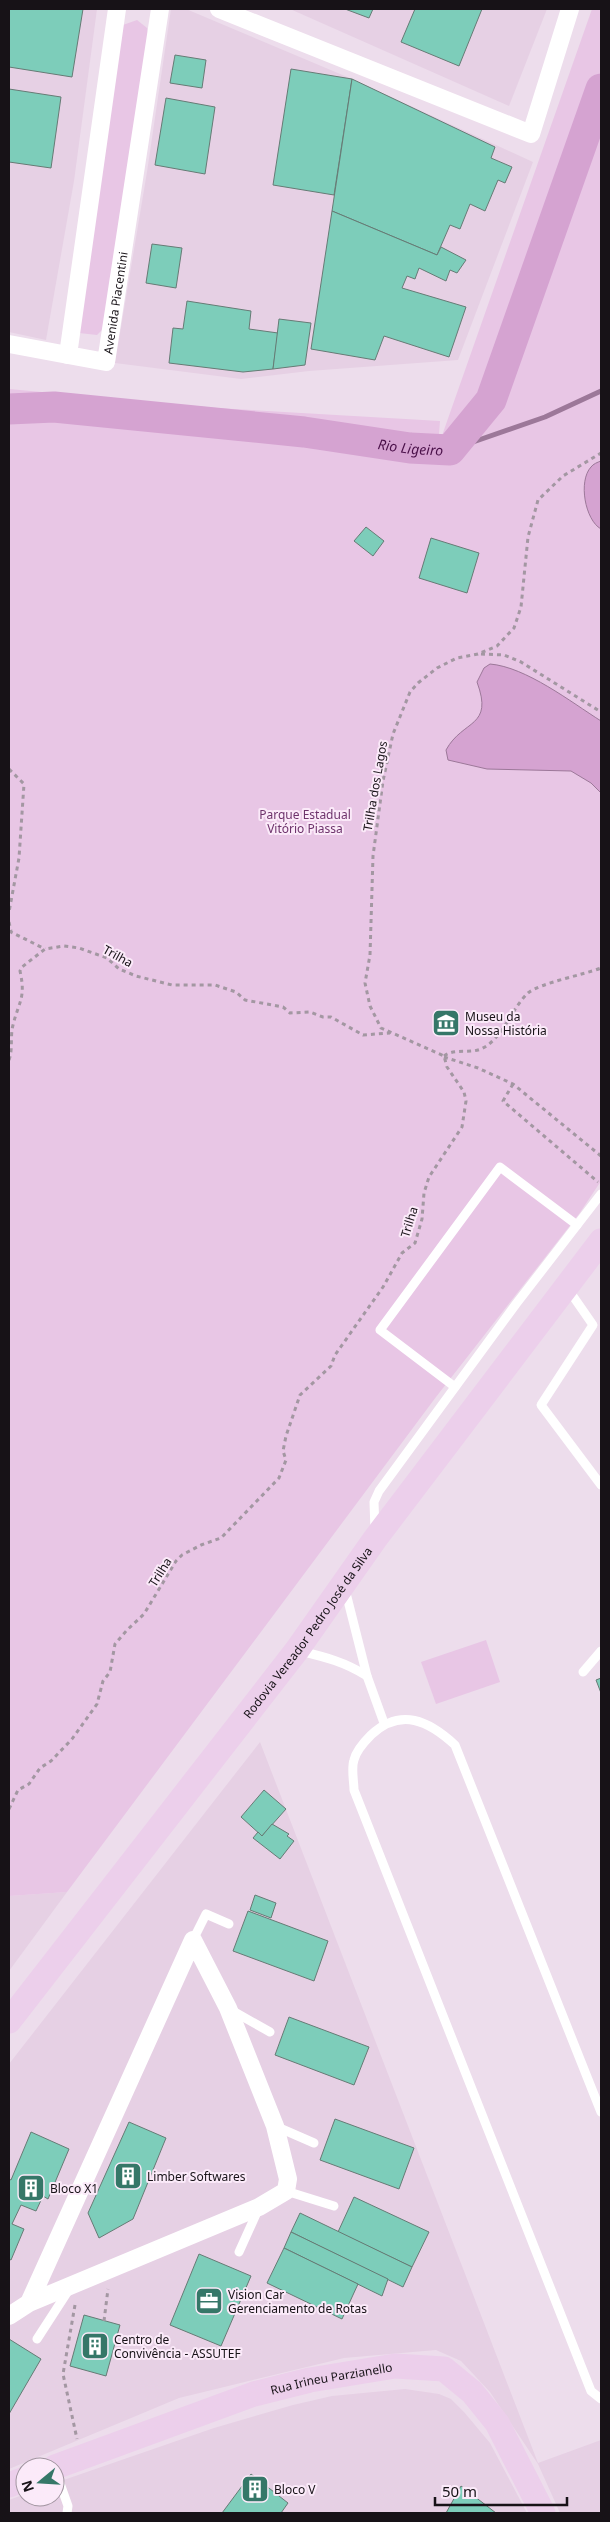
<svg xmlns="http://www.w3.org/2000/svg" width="610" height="2522" viewBox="0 0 610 2522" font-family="'Noto Sans',sans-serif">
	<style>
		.built { fill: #e6d0e4 }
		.green { fill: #e8c6e5 }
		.water { fill: #d5a3d1; stroke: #9c7899 }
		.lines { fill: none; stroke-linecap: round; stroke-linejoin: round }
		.stream { stroke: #9c7899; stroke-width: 5 }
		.river { stroke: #d5a3d1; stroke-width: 31 }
		.building { fill: #7dcdba; stroke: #667b75 }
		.path { stroke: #a397a2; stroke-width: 3; stroke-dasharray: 4 4; stroke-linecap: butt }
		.lane { stroke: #fff; stroke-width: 9 }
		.street { stroke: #fff; stroke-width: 18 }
		.secondary { stroke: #eccfeb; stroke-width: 25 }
		.labels { text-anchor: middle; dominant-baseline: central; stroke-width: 4; stroke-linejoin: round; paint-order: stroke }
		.street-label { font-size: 12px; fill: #171217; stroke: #fbeaf9 }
		.park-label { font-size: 12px; fill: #6e336c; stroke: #fbeaf9 }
		.poi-label { font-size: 12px; fill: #171217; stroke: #fbeaf9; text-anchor: start }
		.water-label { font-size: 14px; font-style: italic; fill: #4a1049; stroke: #fbeaf9 }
	</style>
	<rect width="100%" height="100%" fill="#edddec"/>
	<!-- built -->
	<g class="built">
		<polygon points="9,9 97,9 74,181 46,340 9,332"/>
		<polygon points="171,9 186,9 352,79 533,162 458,360 309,371 241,379 115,363 147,172"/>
		<polygon points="290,9 547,9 509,106"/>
		<polygon points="260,1742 538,2463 601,2440 601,2513 560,2513 538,2464 490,2392 461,2361 436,2350 344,2358 179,2398 9,2469 9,2064"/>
		<polygon points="67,1892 9,1971 9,1896"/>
		<polygon points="405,2389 439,2394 451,2399 464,2412 490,2443 527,2513 9,2513 9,2500 25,2494 25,2497 55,2497 55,2483 214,2428 293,2405 332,2396"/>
	</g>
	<!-- green -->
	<g class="green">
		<polygon points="592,9 601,9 601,1181 579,1214 436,1397 67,1892 9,1896 9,389 217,408 440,421 438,447"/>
		<polygon points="137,20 147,28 149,37 107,325 97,335 79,333 123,25"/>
		<polygon points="486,1640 500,1682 436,1704 421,1662"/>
	</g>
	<!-- water -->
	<g class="water">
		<path d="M601 461V529C585 520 578 481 591 467 593 464 598 462 601 461Z"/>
		<path d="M490 664C526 667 571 702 601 721V793L591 783 571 771 487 769 448 760 446 750C463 719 494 728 477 682L484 668Z"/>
	</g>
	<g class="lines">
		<!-- stream -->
		<polyline class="stream" points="450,450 545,417 601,391"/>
		<!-- river -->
		<path class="river" id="s1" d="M9 409 54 407 304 432 410 448 450 450 491 400 601 89"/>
	</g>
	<!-- building -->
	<g class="building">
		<polygon points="9,9 83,9 72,77 9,67"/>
		<polygon points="345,9 373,9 369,18"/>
		<polygon points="415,9 482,9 459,66 401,42"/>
		<polygon points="175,55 206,60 202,88 170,83"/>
		<polygon points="291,69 352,79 334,195 273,185"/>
		<polygon points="352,79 495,147 491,158 512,167 505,183 498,180 485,211 470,204 460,229 450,225 437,255 332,211"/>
		<polygon points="9,89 61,97 51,168 9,162"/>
		<polygon points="166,98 215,107 205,174 155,165"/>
		<polygon points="332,211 437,255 441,247 466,260 457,273 450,270 446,281 419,268 415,279 407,276 402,288 466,307 449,357 384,336 375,360 311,349"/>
		<polygon points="152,244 182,248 176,288 146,283"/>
		<polygon points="187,301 251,311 249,329 278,333 273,369 243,372 169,363 173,328 183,329"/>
		<polygon points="279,319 311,323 305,365 273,369"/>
		<polygon points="366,527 384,541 373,556 354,541"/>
		<polygon points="431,538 479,553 467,593 419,578"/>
		<polygon points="601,1678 601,1693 596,1680"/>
		<polygon points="264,1790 286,1809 262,1836 241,1817"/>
		<polygon points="272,1824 289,1834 287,1836 294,1841 280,1859 253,1838 258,1832 262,1836"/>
		<polygon points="255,1895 276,1903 271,1918 250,1910"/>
		<polygon points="248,1911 328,1941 314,1981 233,1951"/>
		<polygon points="289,2017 369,2047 354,2085 275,2055"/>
		<polygon points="335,2119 414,2148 399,2189 320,2160"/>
		<polygon points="129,2122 166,2138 133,2219 99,2238 88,2213"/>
		<polygon points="31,2132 69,2149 48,2199 43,2196 36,2211 21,2205 12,2224 24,2229 11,2260 9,2259 9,2179 11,2180"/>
		<polygon points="354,2197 429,2232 412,2267 338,2232"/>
		<polygon points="300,2213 412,2267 403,2287 291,2232"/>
		<polygon points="291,2232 388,2279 382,2296 284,2248"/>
		<polygon points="284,2248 358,2284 342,2319 267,2283"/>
		<polygon points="199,2254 251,2276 221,2346 170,2325"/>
		<polygon points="84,2315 120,2325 106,2376 70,2366"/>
		<polygon points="9,2339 41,2359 9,2414"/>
		<polygon points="251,2474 288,2503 281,2513 222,2513"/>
		<polygon points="461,2486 496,2513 446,2513"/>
	</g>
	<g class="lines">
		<!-- path -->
		<g class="path">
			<polyline points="481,654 504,655 521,662 601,712"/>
			<polyline points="9,769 24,784 19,858 9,912"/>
			<polyline points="9,922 11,931"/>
			<polyline points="9,931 45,949"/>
			<path d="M444 1056C455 1048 468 1054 481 1049 503 1039 511 1009 528 993 540 983 583 975 601 968"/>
			<polyline points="444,1057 478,1068 513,1084 601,1156"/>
			<path d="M9 1060C13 1050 10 1036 13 1025 19 1001 26 998 20 971L22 967 45 949 64 946 79 948 107 958 119 969 136 976 172 985H215L236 992 245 1000 283 1007 290 1013 310 1012 323 1017H331L363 1035 390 1033"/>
			<polyline points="513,1084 503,1101 598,1182"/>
			<polyline points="9,1809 18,1790 29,1784 40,1768 51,1761 72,1739 97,1704 103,1681 110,1672 115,1644 127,1630 144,1614 176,1561 182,1555 201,1545 221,1538 279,1478 286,1460 283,1451 286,1436 300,1395 331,1366 335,1355 383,1287 402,1253 415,1243 422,1219 424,1193 429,1177 462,1127 466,1101 464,1092 447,1067 444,1056 381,1028 370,1006 365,983 370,955 373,856 383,781 393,734 410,692 418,683 437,668 457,658 478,654 497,646 514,628 521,607 528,537 538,500 563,476 601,453"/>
			<polyline points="75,2305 63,2374 77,2439"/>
			<polyline points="104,2321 108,2289"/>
		</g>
		<!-- lane -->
		<g class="lane">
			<polyline points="568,1289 593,1325 541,1405 601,1485"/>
			<polyline points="455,1387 380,1330 500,1167 577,1225"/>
			<polyline points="375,1531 374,1502 379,1491 516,1304 601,1194"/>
			<polyline points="345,1589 367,1676 384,1723"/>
			<path d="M300 1651C325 1657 345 1662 367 1676"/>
			<polyline points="583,1672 601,1651"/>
			<polyline points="193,1940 206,1914 229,1924"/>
			<polyline points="231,2010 270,2032"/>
			<path d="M601 2112 455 1745C429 1721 401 1707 371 1735 365 1741 356 1751 354 1760 351 1768 354 1782 354 1790L591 2391 601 2399"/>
			<polyline points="275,2126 314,2143"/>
			<polyline points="286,2191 334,2206"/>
			<polyline points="239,2252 258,2210"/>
			<polyline points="37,2339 70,2288"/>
			<polyline points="55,2469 68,2506 67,2513"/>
		</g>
		<!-- street -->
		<g class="street">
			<path id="s2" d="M117 9 68 355 106 362 160 9"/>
			<polyline points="219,9 531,134 570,9"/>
			<polyline points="9,344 68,355"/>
			<polyline points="9,2316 29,2303 259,2207 286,2191 288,2179 275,2126 228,2008 193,1940 29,2303"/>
		</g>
		<!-- secondary -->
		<g class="secondary">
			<path id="s3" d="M9 2021 297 1650 375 1539 601 1241"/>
			<path id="s4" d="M55 2467 254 2394 310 2380 395 2366 444 2369 472 2392 497 2423 543 2513"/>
			<polyline points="9,2485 25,2479"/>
		</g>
	</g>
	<!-- icons -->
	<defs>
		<g id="museum-square" transform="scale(1.4375)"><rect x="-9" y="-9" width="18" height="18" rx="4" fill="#357768" stroke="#fbeaf9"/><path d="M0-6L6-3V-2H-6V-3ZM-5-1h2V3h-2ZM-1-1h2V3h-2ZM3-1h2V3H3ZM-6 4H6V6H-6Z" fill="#fff"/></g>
		<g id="building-square" transform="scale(1.4375)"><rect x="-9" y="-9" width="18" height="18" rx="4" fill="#357768" stroke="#fbeaf9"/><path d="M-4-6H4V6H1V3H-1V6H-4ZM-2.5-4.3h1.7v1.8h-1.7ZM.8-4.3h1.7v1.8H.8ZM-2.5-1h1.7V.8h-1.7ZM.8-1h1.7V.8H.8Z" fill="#fff"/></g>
		<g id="office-square" transform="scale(1.4375)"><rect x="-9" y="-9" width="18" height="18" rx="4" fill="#357768" stroke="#fbeaf9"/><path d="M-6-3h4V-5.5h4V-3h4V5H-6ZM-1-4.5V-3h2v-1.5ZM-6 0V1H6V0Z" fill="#fff"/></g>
	</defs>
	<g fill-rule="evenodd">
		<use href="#museum-square" x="446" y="1023"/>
		<use href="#building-square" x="128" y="2176"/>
		<use href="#building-square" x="31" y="2188"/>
		<use href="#office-square" x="209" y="2301"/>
		<use href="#building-square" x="95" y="2346"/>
		<use href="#building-square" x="255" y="2489"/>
	</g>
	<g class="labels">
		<!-- street labels -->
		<g class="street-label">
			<text stroke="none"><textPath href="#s2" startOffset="448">Avenida Piacentini</textPath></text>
			<text transform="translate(375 786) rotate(-80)">Trilha dos Lagos</text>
			<text transform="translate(118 956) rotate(29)">Trilha</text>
			<text transform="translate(409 1222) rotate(-73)">Trilha</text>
			<text transform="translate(160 1572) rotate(-58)">Trilha</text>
			<text stroke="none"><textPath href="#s3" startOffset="490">Rodovia Vereador Pedro José da Silva</textPath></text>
			<text stroke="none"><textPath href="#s4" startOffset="291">Rua Irineu Parzianello</textPath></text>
		</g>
		<!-- park labels -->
		<g class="park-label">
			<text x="305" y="814">Parque Estadual<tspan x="305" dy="14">Vitório Piassa</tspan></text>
		</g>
		<!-- poi labels -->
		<g class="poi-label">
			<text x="465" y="1016">Museu da<tspan x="465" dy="14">Nossa História</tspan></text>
			<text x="147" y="2176">Limber Softwares</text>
			<text x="50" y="2188">Bloco X1</text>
			<text x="228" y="2294">Vision Car<tspan x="228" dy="14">Gerenciamento de Rotas</tspan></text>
			<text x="114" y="2339">Centro de<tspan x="114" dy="14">Convivência - ASSUTEF</tspan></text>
			<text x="274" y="2489">Bloco V</text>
		</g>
		<!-- water labels -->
		<g class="water-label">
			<text stroke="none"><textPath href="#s1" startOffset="404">Rio Ligeiro</textPath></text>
		</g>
	</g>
	<!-- border -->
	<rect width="610" height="2522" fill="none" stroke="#171217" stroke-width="20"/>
	<!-- north arrow -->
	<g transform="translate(40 2482) rotate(252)"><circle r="24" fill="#fbeaf9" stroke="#a0949f"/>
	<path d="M0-4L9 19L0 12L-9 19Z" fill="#357768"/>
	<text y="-8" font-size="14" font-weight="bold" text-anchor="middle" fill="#171217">N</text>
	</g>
	<!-- scale -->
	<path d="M435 2497v8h132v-8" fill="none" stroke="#171217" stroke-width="2.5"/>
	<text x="442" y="2497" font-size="15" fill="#171217" stroke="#fbeaf9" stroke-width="4" paint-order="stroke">50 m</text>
</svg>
